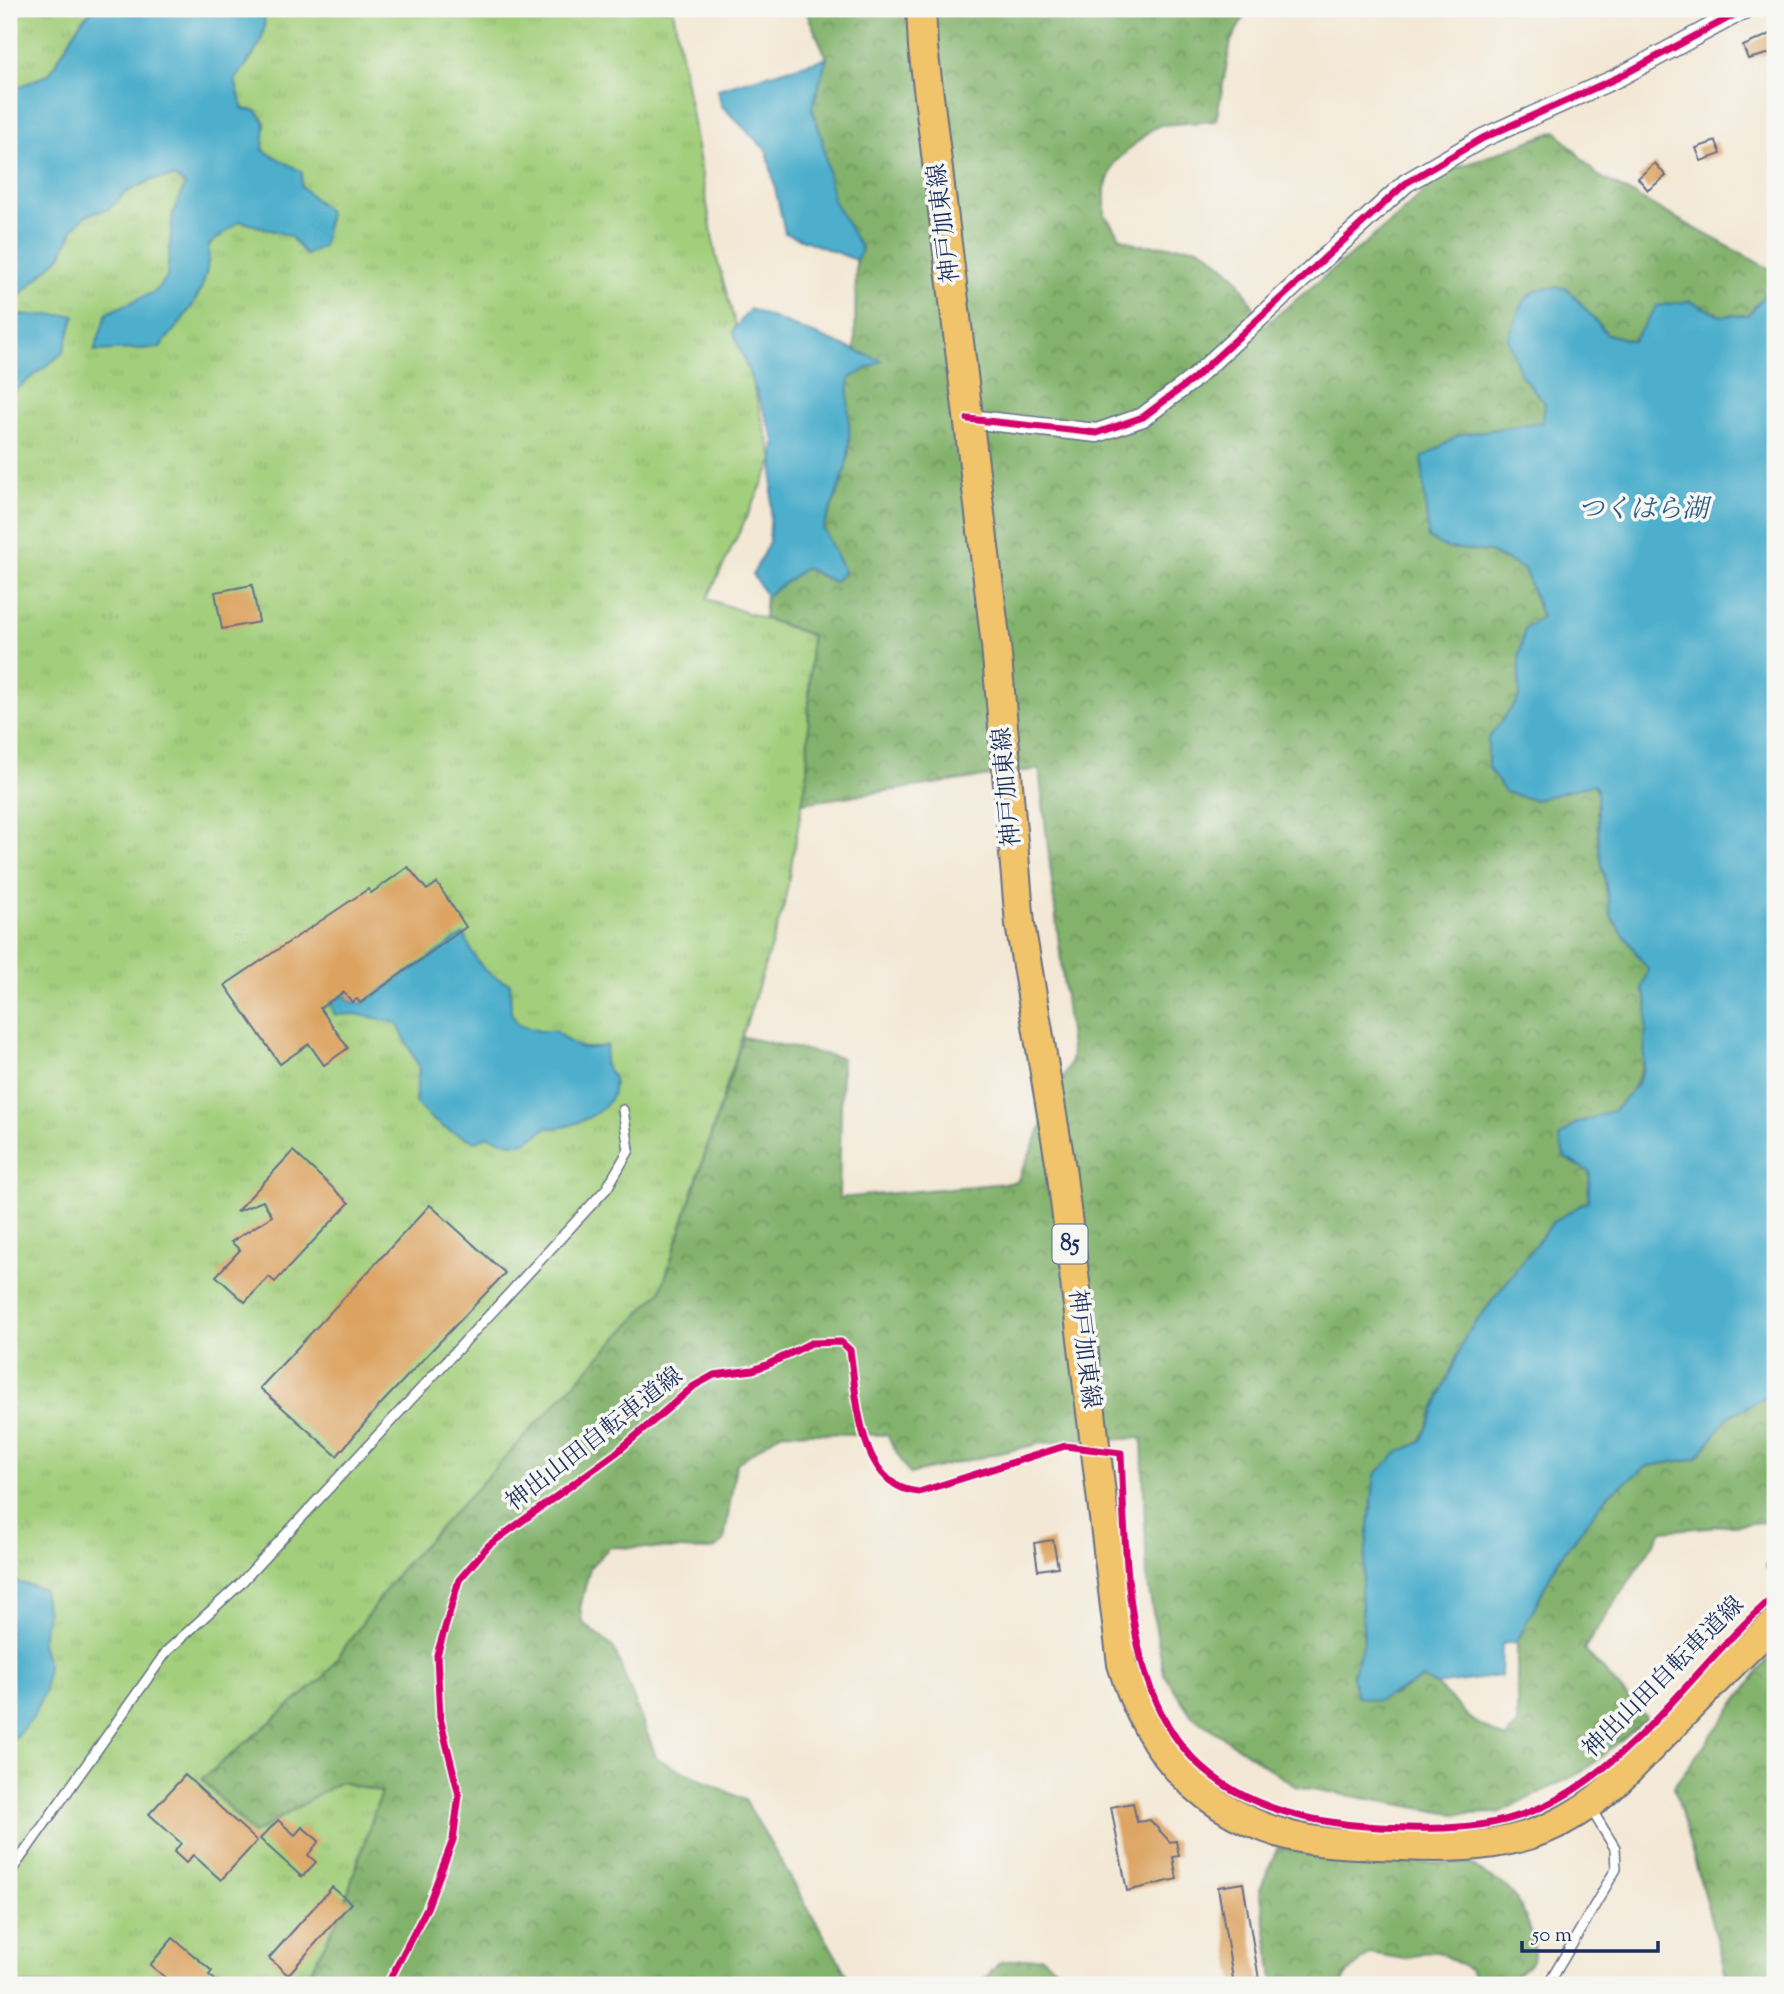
<svg xmlns="http://www.w3.org/2000/svg" width="1784" height="1994" viewBox="0 0 1784 1994" font-family="'Sorts Mill Goudy','Noto Serif JP',serif">
	<style>
		.grass { fill: url(#grass-tufts); stroke: #5f7f6d; stroke-width: 2 }
		.forest { fill: url(#forest-crowns); stroke: #4e7065; stroke-width: 2 }
		.water { fill: #4dafcc; stroke: #346f95; stroke-width: 2 }
		.building { fill: #dca360 }
		.lines { fill: none; stroke-linecap: round; stroke-linejoin: round }
		.lane-casing { stroke: #677088; stroke-width: 12 }
		.street-casing { stroke: #677088; stroke-width: 21 }
		.primary-casing { stroke: #677088; stroke-width: 32 }
		.lane { stroke: #fff; stroke-width: 9 }
		.street { stroke: #fff; stroke-width: 18 }
		.primary { stroke: #f1c36a; stroke-width: 28 }
		.cycleway-casing { stroke: #f6f6f2; stroke-width: 11 }
		.cycleway { stroke: #d6006c; stroke-width: 7 }
		.labels { text-anchor: middle; dominant-baseline: central; stroke-width: 7; stroke-linejoin: round; paint-order: stroke }
		.shield { fill: #f6f6f2; stroke: #5d6b8a; stroke-width: 2 }
		.shield-label { font-size: 23px; font-weight: bold; fill: #1b2f5e }
		.street-label { font-size: 24px; fill: #1b2f5e; stroke: #f6f6f2 }
		.water-label { font-size: 26px; font-style: italic; fill: #2c5c84; stroke: #f6f6f2 }
	</style>
	<defs>
		<pattern id="grass-tufts" width="24" height="20" patternUnits="userSpaceOnUse" patternTransform="scale(1.75)"><rect width="24" height="20" fill="#a3cf7c"/><path d="M3 7l-1-3M5 7V3M7 7l1-3M15 17l-1-3M17 17v-4M19 17l1-3" fill="none" stroke="#8cb26e"/></pattern>
		<pattern id="forest-crowns" width="20" height="18" patternUnits="userSpaceOnUse" patternTransform="scale(1.75)"><rect width="20" height="18" fill="#82b26c"/><path d="M2 6a3 3 0 1 1 6 0M12 15a3 3 0 1 1 6 0" fill="none" stroke="#6a915c"/></pattern>
	</defs>
	<rect width="100%" height="100%" fill="#f6f6f2"/>
	<filter id="ink" filterUnits="userSpaceOnUse"><feTurbulence type="fractalNoise" baseFrequency=".0143" numOctaves="2"/><feDisplacementMap in="SourceGraphic" scale="14" xChannelSelector="R" yChannelSelector="G"/><feConvolveMatrix kernelMatrix="1 2 1 2 8 2 1 2 1" color-interpolation-filters="sRGB"/></filter>
	<filter id="wash" filterUnits="userSpaceOnUse"><feTurbulence type="fractalNoise" baseFrequency=".00686" numOctaves="4" result="noise"/><feDisplacementMap in="SourceGraphic" scale="28" xChannelSelector="R" yChannelSelector="G"/><feGaussianBlur stdDeviation="1.57" result="paint"/><feColorMatrix in="noise" values="0 0 0 0 0 0 0 0 0 0 0 0 0 0 0 0 0 1.4 0 .05"/><feComposite in="paint" operator="in"/></filter>
	<g filter="url(#wash)">
		<rect width="100%" height="100%" fill="#f3e8d5"/>
		<!-- grass -->
		<polygon class="grass" points="9,9 673,9 716,256 774,460 707,599 811,635 807,777 784,905 661,1291 400,1570 323,1678 202,1779 253,1834 340,1782 381,1792 341,1913 303,1985 179,1985 160,1968 146,1985 9,1985"/>
		<!-- forest -->
		<g class="forest">
			<path d="M805 9H1248L1231 41 1216 121 1160 125 1148 132 1114 163 1105 188V215L1120 237 1137 245 1196 247 1208 252 1237 278 1264 326 1396 218 1443 173 1556 131 1597 175 1775 272V282L1748 315 1722 316 1689 301 1634 341 1607 334 1567 288 1521 375 1545 403 1543 422 1459 435 1448 548 1490 552 1524 569 1542 617 1519 656V698L1516 705 1585 784H1593L1597 790 1599 847 1611 916 1648 970 1642 989C1658 1022 1645 1085 1616 1109 1606 1117 1587 1120 1575 1124L1565 1158 1590 1172 1588 1201 1553 1222 1466 1335 1421 1442 1397 1453 1361 1592 1364 1642 1352 1676 1391 1696 1423 1678 1436 1685 1472 1720 1506 1739 1517 1724V1642L1558 1560 1609 1494 1648 1466 1697 1458 1729 1416 1775 1392V1521L1662 1531 1584 1649 1647 1719 1582 1772 1498 1813 1453 1814 1295 1786 1192 1716 1164 1674 1147 1579 1142 1438 1042 1443 909 1474 887 1435 782 1432 736 1464 724 1542 712 1550 610 1547 590 1567 580 1608 582 1622 614 1648 657 1759 745 1800 853 1985H303L341 1913 381 1792 340 1782 253 1834 202 1779 323 1678 400 1570 661 1291 743 1037 842 1058 839 1198 1017 1182 1072 1058 1039 769 802 803 807 777 811 635 764 618 766 596 805 568 834 582 823 528 842 482 849 453 846 399 850 378 881 361 855 350 856 260 862 250 833 200 822 139 812 107 827 58Z"/>
			<polygon points="1775,1649 1775,1985 1729,1985 1674,1786"/>
			<path d="M1278 1847 1354 1861 1471 1864C1482 1875 1497 1879 1508 1889 1520 1899 1541 1945 1532 1960 1527 1969 1511 1978 1503 1985H1480L1469 1969 1438 1952H1425L1404 1959 1370 1953 1345 1976 1342 1985H1274L1260 1889Z"/>
			<polygon points="1042,1957 1078,1985 979,1985 1000,1962"/>
		</g>
		<!-- water -->
		<g class="water">
			<path d="M94 9H263C270 40 252 56 235 80L243 109 257 111 265 123 263 150 302 172 301 186 329 212 323 246 306 255 290 236 240 221 209 245C210 291 187 315 159 348L94 351 107 313 154 292 167 277 173 213 185 185 175 177 152 180 125 193 109 209 86 215 74 228 61 256 11 304 18 315H75L63 353 9 395V91L49 74 82 20Z"/>
			<polygon points="827,58 812,108 822,139 833,200 862,250 856,260 785,233 767,151 721,105 718,89"/>
			<path d="M1775 282V1392L1729 1416 1697 1458 1648 1466 1609 1494 1558 1560 1517 1642 1502 1644 1501 1676 1436 1685 1423 1679 1377 1701 1357 1696 1352 1676 1364 1642 1361 1592 1375 1475 1397 1453 1421 1442 1466 1335 1553 1222 1588 1201 1590 1172 1565 1158 1559 1138 1575 1124 1615 1110 1638 1083 1643 1070 1648 1003 1642 989 1648 970 1611 916 1599 846 1597 790 1594 784 1534 800 1505 792 1488 767V739L1519 698V656L1525 628 1542 617 1524 569 1490 552 1447 548 1428 538 1422 458 1459 435 1543 422 1545 403 1521 375 1508 338C1525 302 1521 284 1567 288L1607 334 1633 341 1657 306 1689 301 1722 316 1748 315Z"/>
			<path d="M750 309 882 361 850 378C845 404 852 429 848 455 844 480 832 504 823 528L844 572 834 582 805 568 766 596 753 574 769 542 775 440 733 331Z"/>
			<path d="M464 934C476 961 481 974 510 983L511 1013 519 1025 539 1031H556C573 1048 584 1052 607 1045L604 1064 614 1078C614 1083 614 1091 612 1095 604 1115 566 1131 547 1127 524 1148 516 1146 488 1136L476 1141C451 1133 431 1123 415 1102L419 1067 397 1023 357 1014 335 1015 330 1003 344 995 352 1002 363 1003Z"/>
			<polygon points="9,1580 43,1589 47,1615 41,1644 47,1662 45,1691 33,1717 9,1744"/>
		</g>
		<g id="blocks">
			<!-- building -->
			<g class="building">
				<polygon points="1775,32 1775,52 1748,59 1743,46"/>
				<polygon points="1716,141 1721,154 1701,161 1696,148"/>
				<polygon points="1655,163 1666,176 1648,190 1638,178"/>
				<polygon points="252,585 259,622 222,629 215,592"/>
				<polygon points="408,867 427,890 437,883 466,927 360,1003 357,999 352,1002 344,992 320,1008 348,1048 324,1065 309,1044 280,1064 225,985 368,889 371,893"/>
				<polygon points="293,1151 349,1203 275,1282 269,1277 245,1302 216,1276 240,1250 231,1242 272,1216 263,1201 236,1212"/>
				<polygon points="430,1205 505,1273 379,1406 337,1456 260,1388"/>
				<polygon points="1053,1540 1058,1567 1038,1570 1034,1543"/>
				<polygon points="185,1775 257,1841 221,1880 193,1855 186,1863 174,1852 181,1843 149,1814"/>
				<polygon points="1133,1803 1137,1822 1150,1820 1170,1842 1176,1841 1179,1856 1173,1857 1177,1879 1127,1891 1111,1807"/>
				<polygon points="278,1820 295,1835 302,1827 319,1841 308,1855 316,1862 302,1877 260,1839"/>
				<polygon points="1243,1883 1260,1985 1234,1985 1218,1887"/>
				<polygon points="332,1887 351,1903 288,1975 269,1958"/>
				<polygon points="173,1938 212,1971 209,1975 221,1985 174,1985 150,1965"/>
			</g>
		</g>
	</g>
	<g filter="url(#ink)">
		<use href="#blocks" fill-opacity="0" stroke="#677088" stroke-width="2"/>
		<g class="lines">
			<!-- lane casing -->
			<g class="lane-casing">
				<g id="lane">
					<polyline points="1771,1565 1775,1572"/>
					<polyline points="9,1874 167,1651 239,1585 607,1188 629,1150 623,1110"/>
					<polyline points="1548,1985 1616,1869 1615,1848 1591,1809"/>
				</g>
			</g>
			<!-- street casing -->
			<g class="street-casing">
				<polyline id="street" points="968,419 1097,433 1143,417 1192,380 1406,183 1483,138 1619,77 1745,9"/>
			</g>
			<!-- primary casing -->
			<g class="primary-casing">
				<path id="primary" d="M921 9 923 47 996 645 1020 924 1061 1168 1122 1664C1148 1752 1200 1812 1291 1836 1327 1845 1366 1844 1402 1846 1463 1849 1523 1847 1576 1813 1608 1794 1633 1766 1659 1739 1697 1700 1734 1660 1775 1623"/>
			</g>
			<!-- lane -->
			<use href="#lane" class="lane"/>
			<!-- street -->
			<use href="#street" class="street"/>
			<!-- primary -->
			<use href="#primary" class="primary"/>
			<!-- cycleway casing -->
			<g class="cycleway-casing">
				<g id="cycleway">
					<polyline points="968,419 1097,433 1143,417 1192,380 1406,183 1483,138 1619,77 1745,9"/>
					<path d="M387 1985 427 1908 453 1840 459 1795 440 1718 437 1655 459 1580 489 1545 616 1453 694 1386 714 1375 753 1370 769 1364 811 1343 841 1342 850 1350C857 1395 858 1488 919 1492L1065 1446 1121 1453C1129 1656 1131 1813 1379 1827 1451 1830 1510 1831 1573 1790 1653 1739 1704 1656 1775 1596"/>
				</g>
			</g>
			<!-- cycleway -->
			<use href="#cycleway" class="cycleway"/>
		</g>
	</g>
	<g class="labels">
		<!-- shield labels -->
		<rect class="shield" x="1052.5" y="1224.5" width="35" height="39" rx="5"/>
		<g class="shield-label">
			<text x="1070" y="1244">85</text>
		</g>
		<!-- street labels -->
		<g class="street-label">
			<text transform="translate(945 223) rotate(-97)">神戸加東線</text>
			<text transform="translate(1008 787) rotate(-95)">神戸加東線</text>
			<text transform="translate(1083 1349) rotate(83)">神戸加東線</text>
			<text transform="translate(595 1440) rotate(-38)">神出山田自転車道線</text>
			<text transform="translate(1664 1678) rotate(-45)">神出山田自転車道線</text>
		</g>
		<!-- water labels -->
		<g class="water-label">
			<text x="1643" y="510">つくはら湖</text>
		</g>
	</g>
	<!-- margin -->
	<rect width="1784" height="1994" fill="none" stroke="#f6f6f2" stroke-width="35"/>
	<!-- scale -->
	<path d="M1522 1941v10h136v-10" fill="none" stroke="#1b2f5e" stroke-width="3.5"/>
	<text x="1532" y="1941" font-size="21" fill="#1b2f5e" stroke="#f6f6f2" stroke-width="5" paint-order="stroke">50 m</text>
</svg>
